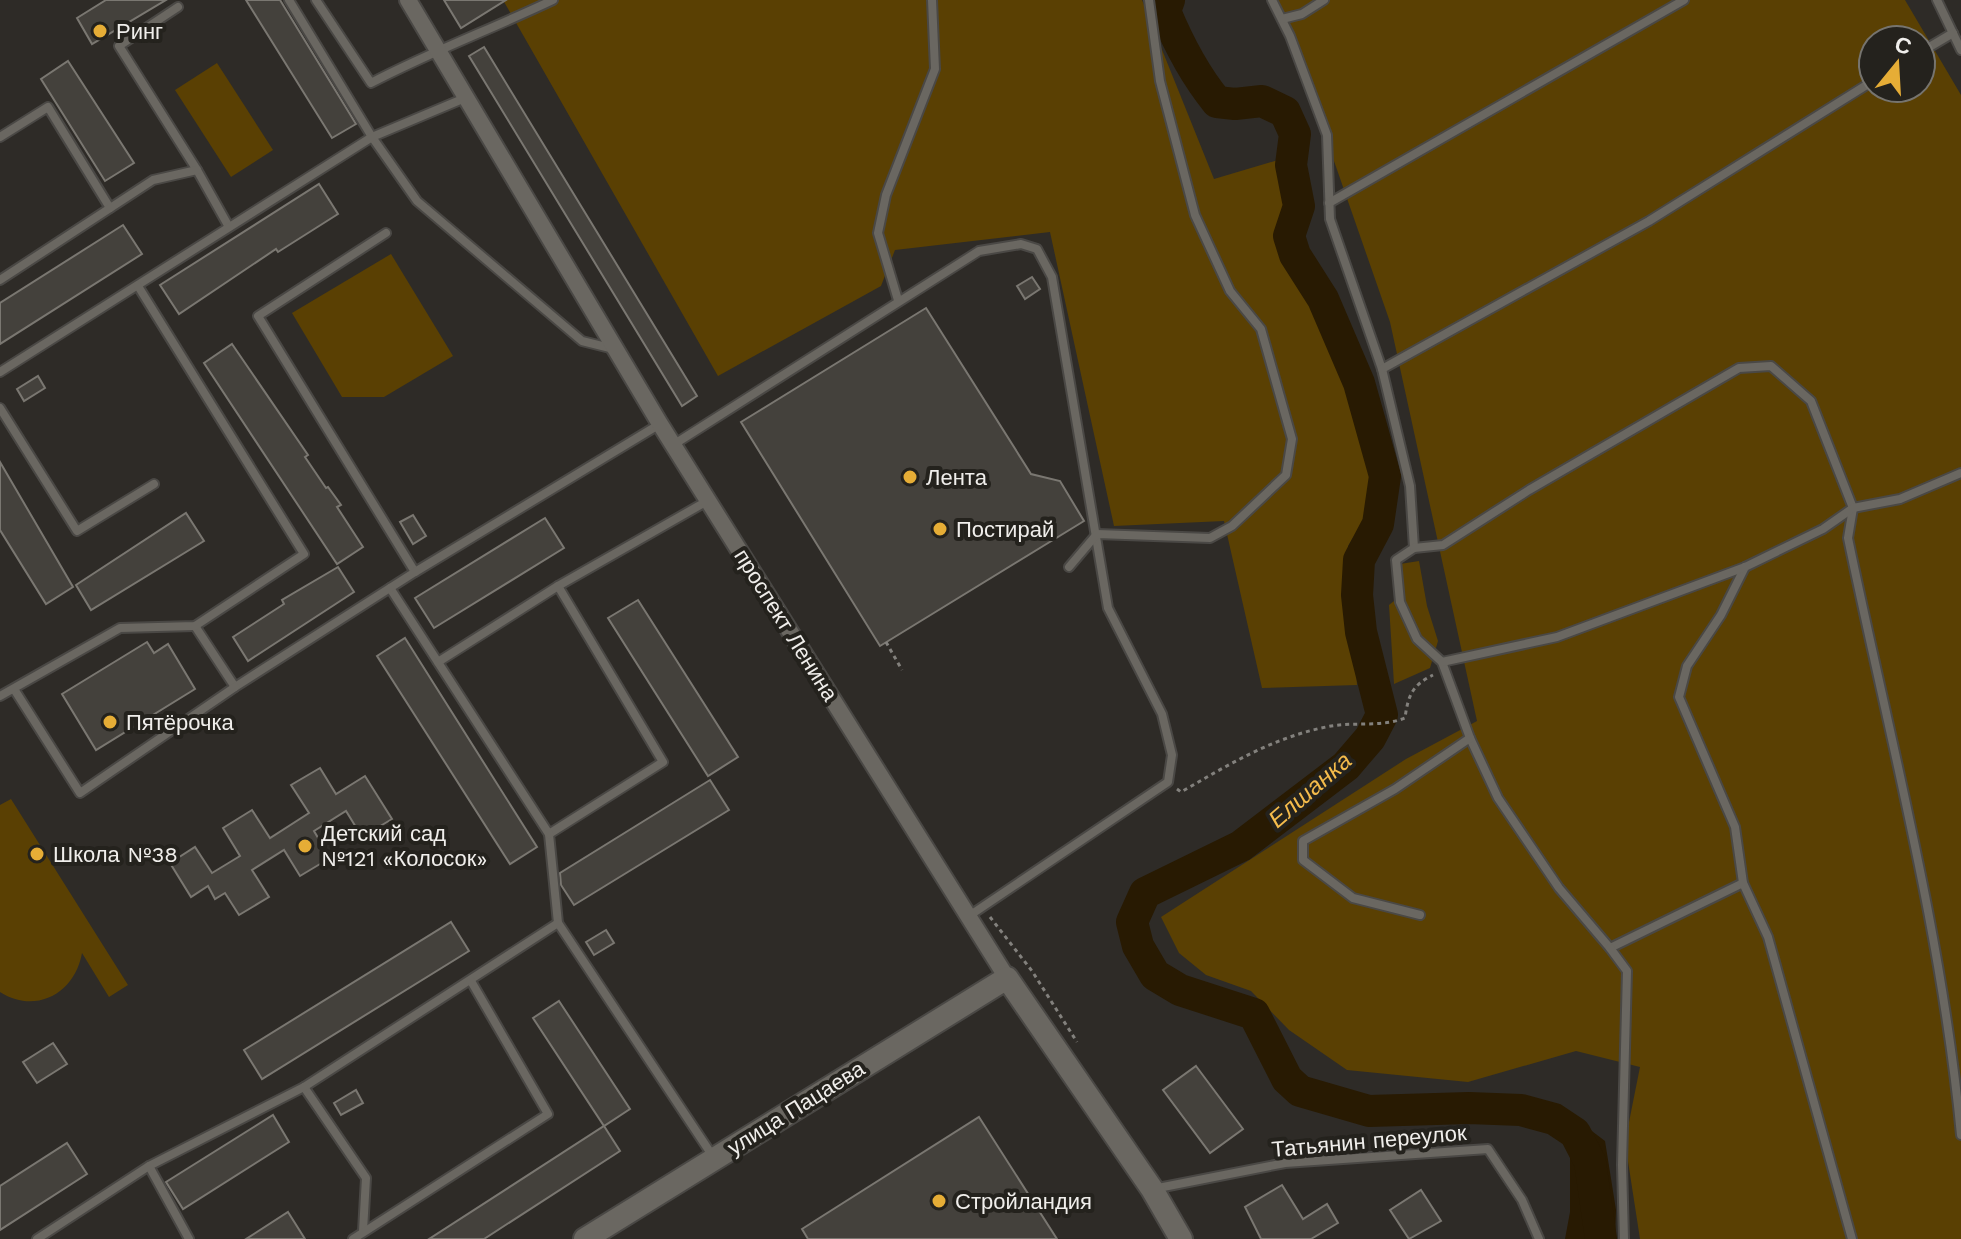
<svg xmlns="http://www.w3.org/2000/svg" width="1961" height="1239" viewBox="0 0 1961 1239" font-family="'Work Sans',sans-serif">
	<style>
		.green { fill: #5a4003; fill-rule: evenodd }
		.water { fill: #281a02 }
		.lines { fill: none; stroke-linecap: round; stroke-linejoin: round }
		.river { stroke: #281a02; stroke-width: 32 }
		.building { fill: #44413c; stroke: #7a7771; stroke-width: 2 }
		.lane-casing { stroke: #4a4845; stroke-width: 12 }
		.street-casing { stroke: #4a4845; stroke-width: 20 }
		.secondary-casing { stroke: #4a4845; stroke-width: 26 }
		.path { stroke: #83817d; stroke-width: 3; stroke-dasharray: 4 4; stroke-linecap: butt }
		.lane { stroke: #6a6761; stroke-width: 8 }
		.street { stroke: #6a6761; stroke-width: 16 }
		.secondary { stroke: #6a6761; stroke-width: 22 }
		.poi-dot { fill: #e6ad36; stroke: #24221d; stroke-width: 3 }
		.labels { text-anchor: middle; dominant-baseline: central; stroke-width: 8; stroke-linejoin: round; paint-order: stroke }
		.poi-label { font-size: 22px; fill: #f0eeeb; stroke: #24221d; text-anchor: start }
		.street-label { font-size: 22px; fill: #f0eeeb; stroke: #24221d }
		.water-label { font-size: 24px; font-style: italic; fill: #f4bb4b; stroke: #24221d }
	</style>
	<rect width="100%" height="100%" fill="#2e2b27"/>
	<!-- green -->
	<g class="green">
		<polygon points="503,0 1142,0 1214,179 1278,160 1378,497 1348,546 1357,685 1262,688 1224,521 1114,526 1050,232 895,250 881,286 718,376"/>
		<path d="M1278 0H1905L1961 95V1239H1640L1625 1142 1640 1067 1576 1051 1468 1082 1347 1070 1289 1030 1251 991 1206 975 1179 953 1161 917 1406 759 1477 721 1390 322ZM1873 40H1921V88H1873Z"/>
		<polygon points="217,63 273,150 231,177 175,90"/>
		<polygon points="391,254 453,356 384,397 342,397 292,313"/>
		<polygon points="1419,561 1427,606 1438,641 1430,668 1394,684 1389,605 1394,601 1400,564"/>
		<path d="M11 799 128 985 109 997 82 953C75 993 36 1015 0 992V805Z"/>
	</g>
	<!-- water -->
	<polygon class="water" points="1576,1119 1605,1141 1616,1210 1615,1239 1565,1239 1570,1212 1570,1149 1562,1123"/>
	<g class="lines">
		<!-- river -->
		<path class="river" d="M1169 0 1165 11C1179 45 1194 74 1217 102L1235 104 1262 101 1285 112 1295 134 1291 165 1299 206 1289 236 1295 255 1323 299 1359 383 1385 476 1378 524 1359 560 1357 595 1361 632 1382 715 1370 738 1346 766 1241 846 1145 893 1132 922 1138 946 1155 975 1180 990 1254 1014 1287 1079 1300 1091 1369 1111 1469 1108 1521 1110 1554 1119 1575 1133 1590 1162 1601 1239"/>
	</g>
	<!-- building -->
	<g class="building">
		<polygon points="106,0 166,0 92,44 77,18"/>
		<polygon points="246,0 280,0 356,124 332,138"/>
		<polygon points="444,0 506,0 461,28"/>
		<polygon points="484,47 697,396 682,406 469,56"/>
		<polygon points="68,61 134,163 105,181 41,79"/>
		<polygon points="319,184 338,214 278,252 276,249 179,314 160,285"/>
		<polygon points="123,225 142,254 0,344 0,303"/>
		<polygon points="1032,277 1040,289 1025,299 1017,286"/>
		<polygon points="926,308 1031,474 1060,481 1084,521 880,646 741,422"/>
		<polygon points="232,344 308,455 305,457 326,488 328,487 341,505 337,507 363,547 337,564 204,363"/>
		<polygon points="38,376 45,388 24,401 17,389"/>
		<polygon points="0,462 73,587 46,604 0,530"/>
		<polygon points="186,513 204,541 91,610 76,585"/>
		<polygon points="413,515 426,536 413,544 400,522"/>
		<polygon points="545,518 564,548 434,628 415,598"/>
		<polygon points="338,567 354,592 248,661 233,637 284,604 282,600"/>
		<polygon points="638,600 738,757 708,776 608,618"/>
		<polygon points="405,638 537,847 510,864 377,656"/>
		<polygon points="147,642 154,653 168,644 195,689 96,750 62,694"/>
		<polygon points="320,768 336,794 365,776 392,819 362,837 346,811 314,831 330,858 300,876 284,850 252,870 269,897 239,915 225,893 215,899 208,886 191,897 170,863 195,847 212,873 240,856 223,828 252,810 270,838 309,813 291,785"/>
		<polygon points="710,780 729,810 574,905 561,885 560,873"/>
		<polygon points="451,922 469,951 262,1079 244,1050"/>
		<polygon points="606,930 614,943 594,955 586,942"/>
		<polygon points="559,1001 630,1109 604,1126 533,1018"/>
		<polygon points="53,1043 67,1064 37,1083 23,1062"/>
		<polygon points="1196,1066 1243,1129 1210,1153 1163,1090"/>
		<polygon points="356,1090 363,1103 341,1115 334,1103"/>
		<polygon points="273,1115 289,1142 183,1209 166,1182"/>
		<polygon points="979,1117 1057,1239 808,1239 802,1229"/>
		<polygon points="604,1126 620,1151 484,1239 429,1239"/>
		<polygon points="67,1143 87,1174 0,1230 0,1186"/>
		<polygon points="1282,1185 1303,1219 1327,1204 1338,1223 1311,1239 1261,1239 1245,1207"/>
		<polygon points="1421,1190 1441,1221 1409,1239 1390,1210"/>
		<polygon points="288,1212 305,1239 246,1239"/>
	</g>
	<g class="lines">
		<!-- lane casing -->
		<g class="lane-casing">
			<g id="lane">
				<polyline points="289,0 372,137 417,201 582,341 614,349"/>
				<path d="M316 0 371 83C430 52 492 29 553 0"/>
				<polyline points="1272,0 1290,36 1327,135 1330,219 1382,369 1410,486 1414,548 1396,560 1400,602 1417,639 1442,662 1470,738 1498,798 1559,888 1610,948 1743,883"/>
				<polyline points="1937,0 1961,50"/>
				<polyline points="178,7 119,46 197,170 229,227"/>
				<polyline points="1282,19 1302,14 1324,0"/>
				<polyline points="1921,52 1953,33"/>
				<polyline points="0,137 48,107 110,208"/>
				<polyline points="1329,203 1684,0"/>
				<polyline points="386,233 258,316 415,572"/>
				<polyline points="0,280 153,180 197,170"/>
				<polyline points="898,300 878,233 886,195 935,69 932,0"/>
				<polyline points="1382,369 1649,221 1873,81"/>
				<polyline points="0,372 372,137 465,98"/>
				<polyline points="0,408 77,531 154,484"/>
				<polyline points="673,445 979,251 1021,244 1037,249 1052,277 1108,608 1162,714 1172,755 1168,782 969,916"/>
				<path d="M1414 548 1443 545 1529 490 1739 368 1771 366 1811 401 1853 508 1848 538C1889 736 1942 933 1961 1135"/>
				<polyline points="1069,567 1097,534 1210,538 1232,526 1286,475 1292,439 1261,329 1230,291 1195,215 1160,81 1149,0"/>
				<polyline points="1745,567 1721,615 1687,666 1679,697 1735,827 1743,883 1768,937 1852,1239"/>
				<polyline points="558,586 663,762 549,834 558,923 714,1158"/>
				<polyline points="390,588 549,834"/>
				<polyline points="195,626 235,687 415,572 660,424"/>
				<polyline points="438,662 558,586 709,500"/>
				<polyline points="1442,662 1557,637 1745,567 1823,529 1853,508 1900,499 1961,473"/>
				<polyline points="14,689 80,793 235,687"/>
				<polyline points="0,696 120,628 195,626 304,554 138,286"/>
				<polyline points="1420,915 1353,898 1303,860 1303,841 1395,789 1470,738"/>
				<polyline points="1610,948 1627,971 1622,1165 1624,1239"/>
				<polyline points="304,1087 366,1178 363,1231"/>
				<polyline points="149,1166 189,1239"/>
				<polyline points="1153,1189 1285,1163 1488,1149 1522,1200 1539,1239"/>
				<polyline points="37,1239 149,1166 304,1087 558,923"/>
				<polyline points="353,1239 548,1114 471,981"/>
			</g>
		</g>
		<!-- street casing -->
		<g class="street-casing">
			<polyline id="street" points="408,0 660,424 1007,978"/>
		</g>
		<!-- secondary casing -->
		<g class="secondary-casing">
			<polyline id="secondary" points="585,1239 1007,978 1152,1189 1181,1239"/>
		</g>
		<!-- path -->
		<g class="path">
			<polyline points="886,642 902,670"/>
			<path d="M1177 789 1181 792C1228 765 1272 738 1326 727 1353 721 1380 728 1405 718 1408 696 1412 685 1433 675"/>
			<polyline points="990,917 1032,971 1077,1042"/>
		</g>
		<!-- lane -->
		<use href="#lane" class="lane"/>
		<!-- street -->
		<use href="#street" class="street"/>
		<!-- secondary -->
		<use href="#secondary" class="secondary"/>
	</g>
	<!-- markers -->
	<g class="poi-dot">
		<circle cx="100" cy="31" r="8"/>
		<circle cx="910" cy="477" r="8"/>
		<circle cx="940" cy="529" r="8"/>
		<circle cx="110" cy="722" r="8"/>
		<circle cx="305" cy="846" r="8"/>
		<circle cx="37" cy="854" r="8"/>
		<circle cx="939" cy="1201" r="8"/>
	</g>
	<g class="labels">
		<!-- poi labels -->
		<g class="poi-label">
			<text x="116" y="31">Ринг</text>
			<text x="926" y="477">Лента</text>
			<text x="956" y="529">Постирай</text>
			<text x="126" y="722">Пятёрочка</text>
			<text x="321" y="833">Детский сад<tspan x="321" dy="25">№121 «Колосок»</tspan></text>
			<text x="53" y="854">Школа №38</text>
			<text x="955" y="1201">Стройландия</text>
		</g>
		<!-- street labels -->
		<g class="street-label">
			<text transform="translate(786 625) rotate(58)">проспект Ленина</text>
			<text transform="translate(796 1108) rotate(-32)">улица Пацаева</text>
			<text transform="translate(1369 1141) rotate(-5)">Татьянин переулок</text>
		</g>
		<!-- water labels -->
		<g class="water-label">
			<text transform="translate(1310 790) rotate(-41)">Елшанка</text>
		</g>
	</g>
	<!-- north arrow -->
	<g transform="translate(1897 64) rotate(18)"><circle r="38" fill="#24221d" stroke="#76746f" stroke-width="2"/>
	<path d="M0-6L14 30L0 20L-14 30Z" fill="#e6ad36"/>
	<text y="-12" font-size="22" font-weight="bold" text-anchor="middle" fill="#f0eeeb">С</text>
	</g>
</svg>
